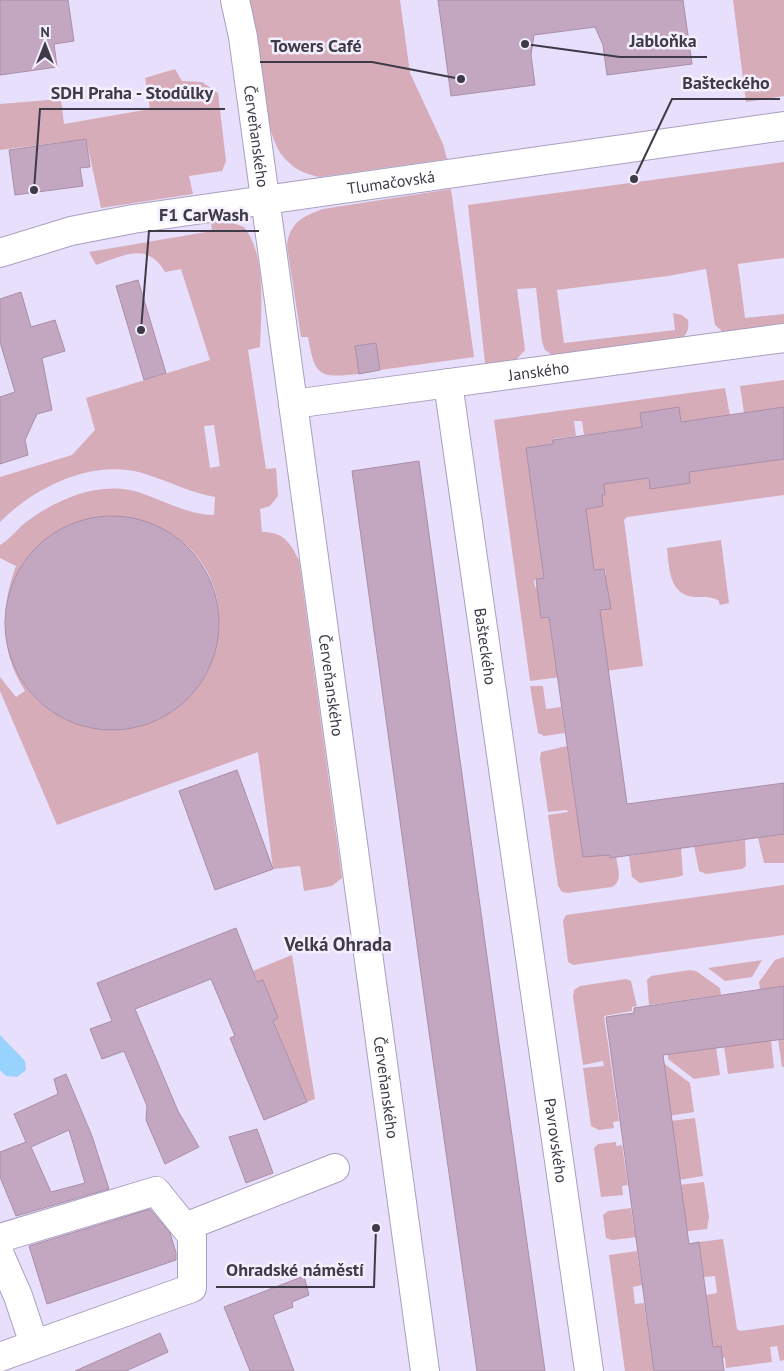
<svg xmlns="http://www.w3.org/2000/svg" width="784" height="1371" viewBox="0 0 784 1371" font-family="'PT Sans',sans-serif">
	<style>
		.green { fill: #d7acb9; fill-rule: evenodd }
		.water { fill: #97d3fc }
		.building { fill: #c3a6c0; stroke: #aa8ea8; fill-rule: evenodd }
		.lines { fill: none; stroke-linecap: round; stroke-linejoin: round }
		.minor-casing { stroke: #a99fc1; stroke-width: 30 }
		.minor { stroke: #fff; stroke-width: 28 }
		.labels { text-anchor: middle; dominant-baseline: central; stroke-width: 5; stroke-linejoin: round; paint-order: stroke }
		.street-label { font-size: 16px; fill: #3e3a48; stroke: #f3effd }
		.quarter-label { font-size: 19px; font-weight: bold; fill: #3e3a48; stroke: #f3effd }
		.leader { fill: none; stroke: #3e3a48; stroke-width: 2 }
		.callout-dot { fill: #3e3a48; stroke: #f3effd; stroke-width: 2 }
		.callout-label { font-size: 18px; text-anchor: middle; font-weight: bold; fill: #3e3a48; stroke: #f3effd; stroke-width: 5; stroke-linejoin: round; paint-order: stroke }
	</style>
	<rect width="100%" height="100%" fill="#e7dffb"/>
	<!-- green -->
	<g class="green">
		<path d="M247 0H400L410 73 443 144 447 159 320 177C303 174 292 168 281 154 263 128 253 35 247 0Z"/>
		<polygon points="733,0 784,0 784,96 746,102"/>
		<polygon points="175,69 182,81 202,82 218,93 226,161 222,171 189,176 193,194 101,208 86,139 0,150 0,104 61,99 64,124 150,109 145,78"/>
		<path d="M784 162V258L738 264 745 318 784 314V324L723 332 715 325 706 269 668 276 557 290 564 343 675 330 673 313 682 315 688 320C689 328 688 332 683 338L552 355 545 350 542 342 536 288 517 289 525 350 515 361 485 363 468 205Z"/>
		<path d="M451 189 474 357 380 370 376 343 355 346 359 374C319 378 315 377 308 337H301L287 246C289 223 303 216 323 209Z"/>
		<path d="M224 220 244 227C267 255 261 313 260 347L248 350 266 469 276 468 278 496 270 506 260 509 262 532C283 532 290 542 299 560L342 878 332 886 304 891 300 866 273 869 258 752 57 825 0 691V677L16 697 25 691C0 652 0 609 16 566L0 558V545C11 539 18 527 29 520 59 498 103 480 141 493 164 501 189 515 214 515L215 497C190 493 167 480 142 473 92 459 35 487 0 522V477L72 455 95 430 86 398 210 360 181 269 165 272C147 241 123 256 96 265L89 252 212 231 211 222ZM214 425 220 466 210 468 204 426ZM107 516C129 517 149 521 168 532 250 579 228 702 140 726 110 735 80 728 53 712 21 693 5 656 5 619 5 581 31 545 63 528 77 521 92 519 107 516Z"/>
		<path d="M784 380V407L746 413 784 459V495L627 517 624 520 643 666 530 681 494 420 725 388 730 415 744 413 740 386ZM679 408 681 422 726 416 733 466 689 472 690 483 650 488 649 478 604 484 605 495H602L603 506 585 505 594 570 605 569 606 576 595 578 611 609 600 610 555 662 549 617 541 618 540 610 548 609 545 586 535 587 534 580 544 578 526 448 553 444V439L576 436 574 421H582L584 435 642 427 640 413Z"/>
		<path d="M721 540 729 603 720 605 718 600C709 596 703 597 694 597 669 595 669 567 667 548Z"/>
		<polygon points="530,686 543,686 546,709 561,707 565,733 544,736 538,733"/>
		<path d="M567 746 583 857 610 854V858L616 857C618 868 623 881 612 887L567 893 562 892 558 886 548 815 568 812 567 810 548 812 540 759 541 752Z"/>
		<polygon points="784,834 784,863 764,863 758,838"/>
		<polygon points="745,840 746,866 742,869 706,874 699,871 694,846"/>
		<polygon points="681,848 683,875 678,877 640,883 632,877 629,856"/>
		<polygon points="784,885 784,935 573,965 568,962 563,921 566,915"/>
		<polygon points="292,955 315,1099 307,1102 253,971"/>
		<polygon points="784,957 784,986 760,990 759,982 775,960"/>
		<polygon points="762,960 752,977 725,981 708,968"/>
		<polygon points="690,970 696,971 720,988 721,995 649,1005 647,980 651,976"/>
		<polygon points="626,979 631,981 637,1006 632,1007 632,1011 604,1016 619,1121 613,1122 614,1128 599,1130 591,1126 583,1068 604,1066 603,1061 583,1065 573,997 574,990 580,986"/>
		<polygon points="784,1038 784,1067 782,1067 778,1039"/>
		<polygon points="771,1040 774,1068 728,1074 724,1046"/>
		<polygon points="716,1047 720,1075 694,1079 668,1059 668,1054"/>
		<polygon points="662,1062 690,1083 694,1112 669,1116"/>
		<polygon points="695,1118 703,1176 678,1180 670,1121"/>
		<polygon points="616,1142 616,1146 622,1145 628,1185 622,1186 623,1195 601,1197 594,1148 598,1144"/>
		<polygon points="704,1182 709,1217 707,1229 612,1240 606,1238 603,1215 608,1211 631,1208 634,1229 684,1222 679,1185"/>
		<polygon points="723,1239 737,1329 740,1331 784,1325 784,1360 780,1361 777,1346 770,1347 772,1362 726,1368 725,1358 703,1353 706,1295 717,1293 715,1276 704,1277 699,1242"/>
		<polygon points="637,1251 642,1285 633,1287 635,1304 644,1303 654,1371 625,1371 609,1255"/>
	</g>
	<!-- water -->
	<polygon class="water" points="0,1035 25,1061 26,1070 17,1077 6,1076 0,1070"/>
	<!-- building -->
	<g class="building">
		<polygon points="0,0 68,0 74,41 54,44 57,67 0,75"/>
		<polygon points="438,0 683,0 692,64 607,75 603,45 595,27 534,35 531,55 535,85 451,96"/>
		<polygon points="86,139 90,167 80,168 83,186 15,195 9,150"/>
		<polygon points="138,280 166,373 144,380 116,286"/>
		<polygon points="21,292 31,327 55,320 65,351 42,358 52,410 37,414 25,440 28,455 0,464 0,397 15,392 0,342 0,299"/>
		<polygon points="376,343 380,370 359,374 355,346"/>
		<polygon points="679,407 681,422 784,407 784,459 689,472 690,483 664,487 650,489 649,478 604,484 605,495 602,495 603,506 586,509 594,570 604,569 611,609 600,610 627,804 784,783 784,834 610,858 610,855 583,857 549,617 541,618 536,579 544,578 526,448 553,444 553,440 642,427 640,413"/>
		<polygon points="419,461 492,993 545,1371 477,1371 429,1032 352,471"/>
		<circle cx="112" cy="623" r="107"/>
		<polygon points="237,770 273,869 215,890 179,791"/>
		<polygon points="236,928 257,982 263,980 278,1018 273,1021 307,1102 264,1120 230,1038 235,1036 211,979 135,1009 178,1111 199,1147 165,1164 146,1120 147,1106 124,1051 102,1059 90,1029 112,1021 97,983"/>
		<polygon points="784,986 784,1039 663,1055 689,1244 699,1242 713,1347 721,1346 724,1371 654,1371 606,1017 634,1013 634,1008"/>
		<path d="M66 1074 92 1136 109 1189 16 1216 0 1177V1152L26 1142 14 1114 58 1094 54 1079ZM69 1130 85 1183 51 1192 31 1147Z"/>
		<polygon points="257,1129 273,1173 246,1183 229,1137"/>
		<polygon points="150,1209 170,1233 176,1253 176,1260 47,1304 29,1246"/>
		<polygon points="304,1276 309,1295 292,1302 293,1307 273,1315 294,1371 250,1371 224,1307"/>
		<polygon points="160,1333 168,1352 126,1371 75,1371"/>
	</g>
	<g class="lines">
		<!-- minor casing -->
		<g class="minor-casing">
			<g id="minor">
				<path id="s1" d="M235 0 243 37 425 1371"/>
				<path id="s2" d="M0 253 71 231 133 219 784 126"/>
				<path id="s3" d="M448 383 589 1371"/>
				<path id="s4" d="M293 404 784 338"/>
				<polyline points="185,1227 335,1168"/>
				<polyline points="0,1238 156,1191 192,1236 192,1288 0,1357"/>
				<polyline points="0,1255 18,1296 34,1344"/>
			</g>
		</g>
		<!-- minor -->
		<use href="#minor" class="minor"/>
	</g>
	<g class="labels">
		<!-- street labels -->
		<g class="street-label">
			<text stroke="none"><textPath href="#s1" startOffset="138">Červeňanského</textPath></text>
			<text stroke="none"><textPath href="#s2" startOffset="398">Tlumačovská</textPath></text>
			<text stroke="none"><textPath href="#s4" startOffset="248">Janského</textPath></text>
			<text stroke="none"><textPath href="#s3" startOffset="266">Bašteckého</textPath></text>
			<text stroke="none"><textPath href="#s1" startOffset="692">Červeňanského</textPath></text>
			<text stroke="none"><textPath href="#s1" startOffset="1098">Červeňanského</textPath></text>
			<text stroke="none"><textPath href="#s3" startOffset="765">Pavrovského</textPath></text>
		</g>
		<!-- quarter labels -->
		<g class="quarter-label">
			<text x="338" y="944">Velká Ohrada</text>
		</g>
	</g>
	<!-- callouts -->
	<path class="leader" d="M525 44L620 57H707M461 79L372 62H260M634 179L672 99H780M34 190L40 109H225M141 330L149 231H259M376 1228L374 1287H216"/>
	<g class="callout-dot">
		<circle cx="525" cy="44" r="5"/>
		<circle cx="461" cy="79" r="5"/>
		<circle cx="634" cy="179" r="5"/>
		<circle cx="34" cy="190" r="5"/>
		<circle cx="141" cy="330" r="5"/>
		<circle cx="376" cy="1228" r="5"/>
	</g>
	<g class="callout-label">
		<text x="663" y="47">Jabloňka</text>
		<text x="316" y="52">Towers Café</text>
		<text x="726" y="89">Bašteckého</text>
		<text x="132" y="99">SDH Praha - Stodůlky</text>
		<text x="204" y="221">F1 CarWash</text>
		<text x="295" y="1276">Ohradské náměstí</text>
	</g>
	<!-- north arrow -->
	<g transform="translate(45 45)" stroke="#f3effd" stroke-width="4" paint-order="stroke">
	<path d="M0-4L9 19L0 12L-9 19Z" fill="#3e3a48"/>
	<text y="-8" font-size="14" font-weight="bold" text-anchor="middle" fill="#3e3a48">N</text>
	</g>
</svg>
